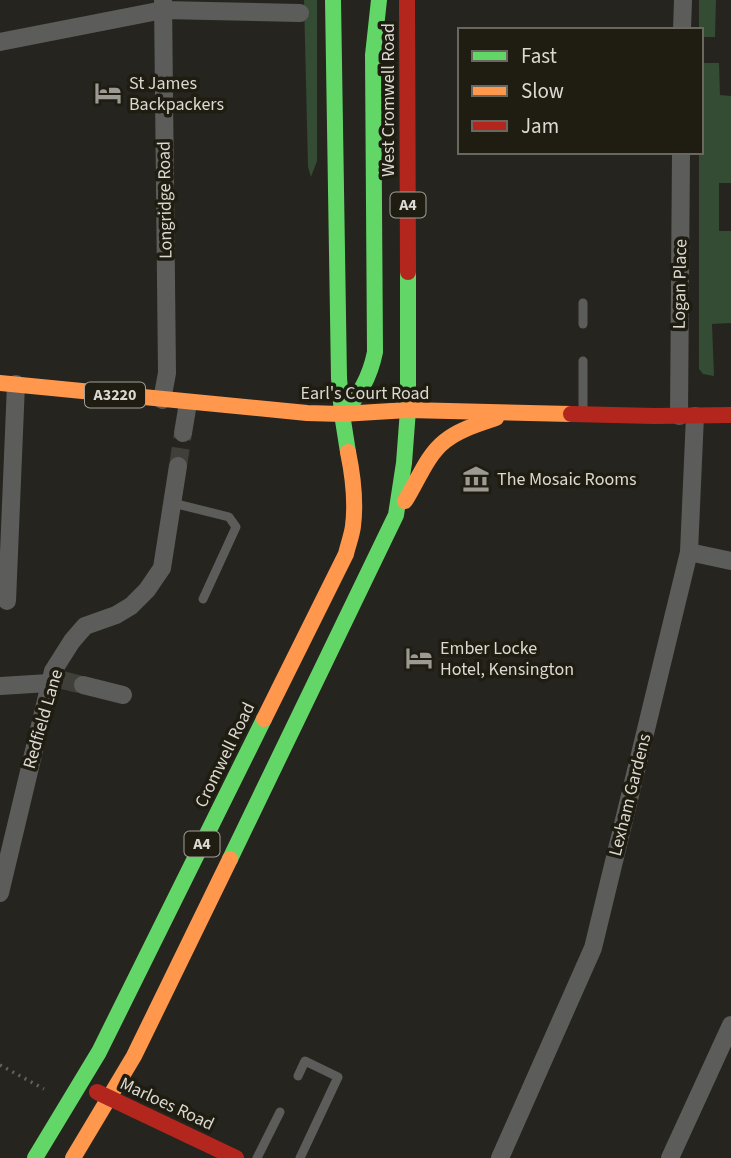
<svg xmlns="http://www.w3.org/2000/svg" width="731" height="1158" viewBox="0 0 731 1158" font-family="'Source Sans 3',sans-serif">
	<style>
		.green { fill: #344b34 }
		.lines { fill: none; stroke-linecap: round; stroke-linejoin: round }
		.street-tunnel { stroke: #413f39; stroke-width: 18; stroke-dasharray: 18 9; stroke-linecap: butt }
		.path { stroke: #62625f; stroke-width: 3.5; stroke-dasharray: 2 5; stroke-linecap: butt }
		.lane { stroke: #5c5c5a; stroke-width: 9 }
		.street { stroke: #5c5c5a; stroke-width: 18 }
		.fast { stroke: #63d668; stroke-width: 16 }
		.slow { stroke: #ff974d; stroke-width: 16 }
		.jam { stroke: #b3261e; stroke-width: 16 }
		.labels { text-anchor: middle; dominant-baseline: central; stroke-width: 7; stroke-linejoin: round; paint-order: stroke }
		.shield { fill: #1f1c11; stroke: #a3a098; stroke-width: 2 }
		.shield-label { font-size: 16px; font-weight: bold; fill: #dbd9d2 }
		.poi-label { font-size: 18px; fill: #dbd9d2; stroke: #1f1c11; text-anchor: start }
		.street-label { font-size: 18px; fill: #dbd9d2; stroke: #1f1c11 }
	</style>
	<rect width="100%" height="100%" fill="#26241e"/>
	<!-- green -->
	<g class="green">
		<polygon points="304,0 317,0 317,161 311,177 308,167"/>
		<polygon points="699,0 716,0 715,37 701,37 701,30 699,30"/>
		<polygon points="701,63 719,63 720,95 731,96 731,183 719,183 719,231 731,231 731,323 712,324 714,376 703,374 699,369 699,152 701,152"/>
	</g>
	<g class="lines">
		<!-- street-tunnel -->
		<g class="street-tunnel">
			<polyline points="178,466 183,433"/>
			<polyline points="62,680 83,685"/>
		</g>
		<!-- path -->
		<polyline class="path" points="0,1065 44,1089"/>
		<!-- lane -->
		<g class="lane">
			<polyline points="583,324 583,303"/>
			<polyline points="583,410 583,361"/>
			<polyline points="173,503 229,517 236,527 203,599"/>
			<polyline points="298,1076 305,1061 338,1077 300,1158"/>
			<polyline points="257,1158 280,1112"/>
		</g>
		<!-- street -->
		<g class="street">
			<polyline points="682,30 683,0"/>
			<polyline points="0,42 163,10 300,13"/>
			<polyline points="162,400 167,373 163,0"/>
			<polyline points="679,416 681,152"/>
			<polyline points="183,433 188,403"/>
			<polyline points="689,552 731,561"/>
			<polyline points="7,601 16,384"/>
			<polyline points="83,685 123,695"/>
			<polyline points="0,686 49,683"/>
			<polyline points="0,893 53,671 72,641 85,626 116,615 131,606 147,590 162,568 178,466"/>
			<polyline points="500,1158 593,948 689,552 695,416"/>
			<polyline points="670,1158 731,1025"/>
		</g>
		<!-- fast -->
		<g class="fast">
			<polyline points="333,0 339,378 342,414 348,452"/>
			<path d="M342 414C360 396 370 377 375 352L373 55 379 0"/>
			<polyline points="230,859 396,515 404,463 408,410 408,272"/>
			<polyline points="35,1158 99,1052 264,719"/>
		</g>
		<!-- slow -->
		<g class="slow">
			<polyline points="0,383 307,413 342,414 408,410 571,414"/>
			<path d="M405 501C418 481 426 456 445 441 460 429 479 424 496 418"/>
			<path d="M264 719 346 554C348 545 352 535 353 526 356 502 353 476 348 452"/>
			<polyline points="73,1158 134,1056 230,859"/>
		</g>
		<!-- jam -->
		<g class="jam">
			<polyline points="407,0 408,272"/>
			<polyline points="571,414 655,416 731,415"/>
			<polyline points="97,1092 236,1158"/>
		</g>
	</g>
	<!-- icons -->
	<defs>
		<g id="hotel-bare" transform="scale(2.1)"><path d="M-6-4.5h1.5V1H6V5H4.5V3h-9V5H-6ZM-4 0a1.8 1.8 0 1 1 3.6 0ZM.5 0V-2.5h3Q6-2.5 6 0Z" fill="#9c9a93" stroke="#1f1c11" stroke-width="2.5" paint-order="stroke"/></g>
		<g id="museum-bare" transform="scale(2.1)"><path d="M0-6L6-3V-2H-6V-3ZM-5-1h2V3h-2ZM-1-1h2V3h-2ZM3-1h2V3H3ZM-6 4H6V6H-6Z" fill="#9c9a93" stroke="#1f1c11" stroke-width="2.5" paint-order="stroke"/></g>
	</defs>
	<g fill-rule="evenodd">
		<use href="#hotel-bare" x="108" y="93"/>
		<use href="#museum-bare" x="476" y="479"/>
		<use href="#hotel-bare" x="419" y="658"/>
	</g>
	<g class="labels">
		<!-- shield labels -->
		<g class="shield">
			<rect x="390.5" y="192.5" width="35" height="25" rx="5"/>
			<rect x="85" y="382.5" width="60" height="25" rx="5"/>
			<rect x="184.5" y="831.5" width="35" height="25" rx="5"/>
		</g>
		<g class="shield-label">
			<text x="408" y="205">A4</text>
			<text x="115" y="395">A3220</text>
			<text x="202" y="844">A4</text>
		</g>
		<!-- poi labels -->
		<g class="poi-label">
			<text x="129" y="83">St James<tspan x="129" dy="21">Backpackers</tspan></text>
			<text x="497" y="479">The Mosaic Rooms</text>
			<text x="440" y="648">Ember Locke<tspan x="440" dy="21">Hotel, Kensington</tspan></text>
		</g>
		<!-- street labels -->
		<g class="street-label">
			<text transform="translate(388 100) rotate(-90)">West Cromwell Road</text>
			<text transform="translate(165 200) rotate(-91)">Longridge Road</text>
			<text transform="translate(680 284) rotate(-89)">Logan Place</text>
			<text x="365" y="393">Earl's Court Road</text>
			<text transform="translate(43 719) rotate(-74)">Redfield Lane</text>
			<text transform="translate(225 755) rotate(-64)">Cromwell Road</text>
			<text transform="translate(630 795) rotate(-76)">Lexham Gardens</text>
			<text transform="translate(167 1104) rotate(25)">Marloes Road</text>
		</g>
	</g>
	<!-- legend -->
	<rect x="458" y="28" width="245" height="126" fill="#1f1c11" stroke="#6a685e" stroke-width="2"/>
	<rect x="472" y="51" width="35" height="10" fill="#63d668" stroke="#6a685e" stroke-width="2"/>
	<text x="521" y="63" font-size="21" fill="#dbd9d2">Fast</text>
	<rect x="472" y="86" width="35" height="10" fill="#ff974d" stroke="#6a685e" stroke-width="2"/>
	<text x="521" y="98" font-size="21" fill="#dbd9d2">Slow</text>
	<rect x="472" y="121" width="35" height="10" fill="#b3261e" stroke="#6a685e" stroke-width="2"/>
	<text x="521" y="133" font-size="21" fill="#dbd9d2">Jam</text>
</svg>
